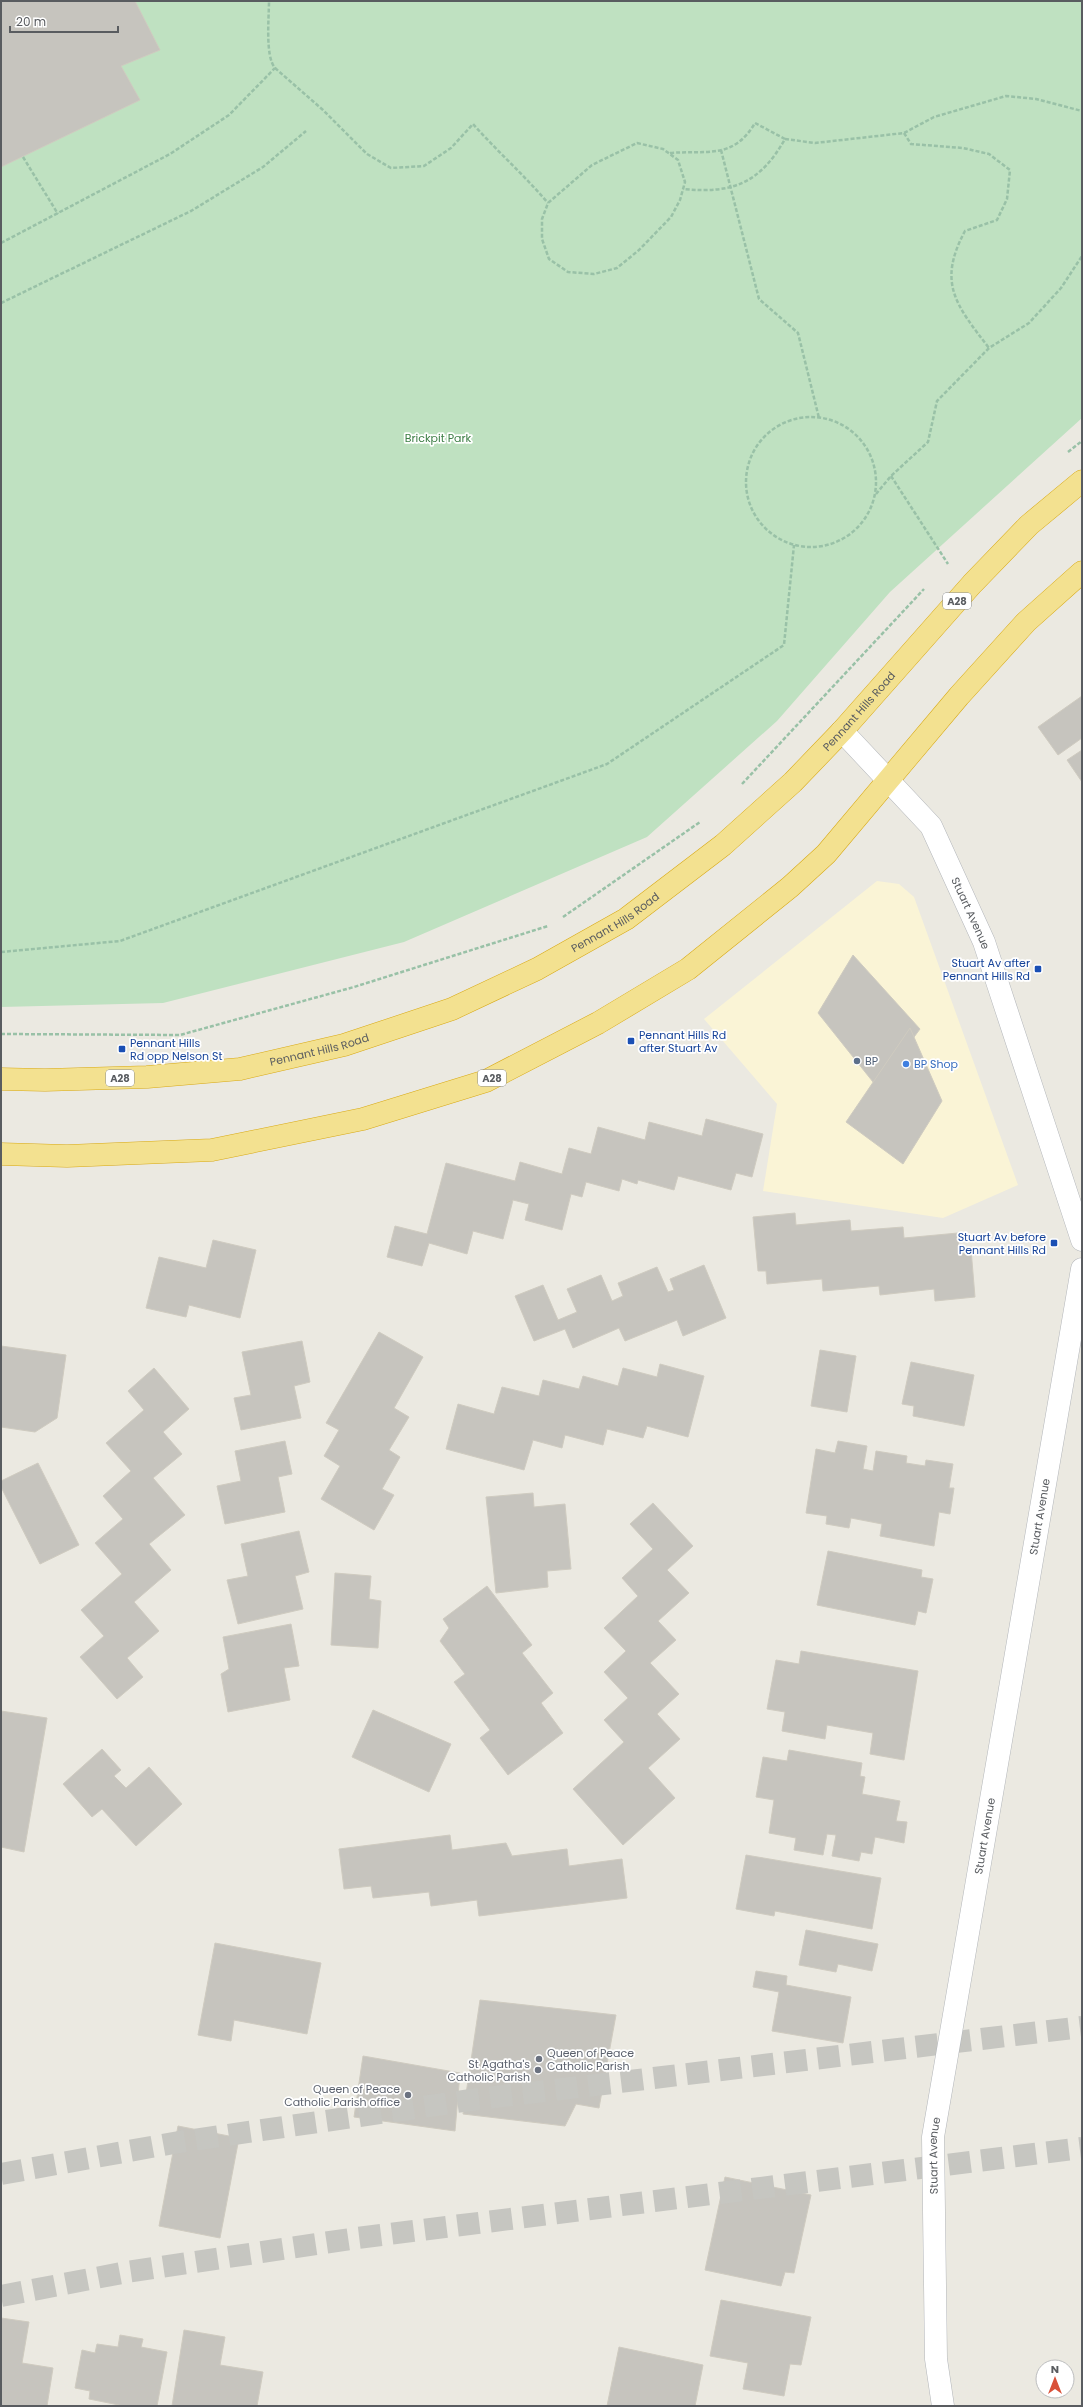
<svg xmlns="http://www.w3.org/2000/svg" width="1083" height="2407" viewBox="0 0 1083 2407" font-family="Poppins,sans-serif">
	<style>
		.commercial { fill: #faf4d6 }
		.green { fill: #bfe1c1 }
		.building { fill: #c6c4be; stroke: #cfcbc0 }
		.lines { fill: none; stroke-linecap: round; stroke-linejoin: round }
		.highway-tunnel { stroke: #c6c6c1; stroke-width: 22; stroke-dasharray: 22 11; stroke-linecap: butt }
		.minor-casing { stroke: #b3b6ba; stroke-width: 23 }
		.highway-casing { stroke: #d8a914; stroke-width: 23 }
		.path { stroke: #99c1a7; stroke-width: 2.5; stroke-dasharray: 4 2; stroke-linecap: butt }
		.minor { stroke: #fff; stroke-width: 22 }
		.highway { stroke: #f3e190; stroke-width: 22 }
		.transit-dot { fill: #1a4fb4; stroke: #fff; stroke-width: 1.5 }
		.service-dot { fill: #5c6f8a; stroke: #fff; stroke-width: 1.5 }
		.shop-dot { fill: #3f7fe0; stroke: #fff; stroke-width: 1.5 }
		.worship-dot { fill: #6b7280; stroke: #fff; stroke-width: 1.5 }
		.labels { text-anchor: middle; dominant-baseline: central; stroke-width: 3.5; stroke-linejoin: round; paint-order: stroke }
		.shield { fill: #fff; stroke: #8b8d90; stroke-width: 1 }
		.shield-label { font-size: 10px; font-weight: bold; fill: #595c60 }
		.park-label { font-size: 11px; fill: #3b7d43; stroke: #fff }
		.street-label { font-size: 11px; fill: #595c60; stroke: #fff }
		.transit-label { font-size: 11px; fill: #164399; stroke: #fff; text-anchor: end }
		.service-label { font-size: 11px; fill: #4e5e75; stroke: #fff; text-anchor: start }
		.shop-label { font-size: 11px; fill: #366cbe; stroke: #fff; text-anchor: start }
		.worship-label { font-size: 11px; fill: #5b616d; stroke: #fff; text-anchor: end }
	</style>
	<rect width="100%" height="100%" fill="#ebe9e1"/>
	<!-- commercial -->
	<polygon class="commercial" points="877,881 899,884 914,897 1018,1185 943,1218 763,1191 777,1104 704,1019"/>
	<!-- green -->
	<polygon class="green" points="1,1 1082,1 1082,418 890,592 777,721 647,837 404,942 163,1003 1,1007"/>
	<!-- building -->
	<g class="building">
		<polygon points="1,1 135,1 160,50 121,66 140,100 1,167"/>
		<polygon points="1082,696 1082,738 1058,755 1038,727"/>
		<polygon points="1082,750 1082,782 1067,760"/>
		<polygon points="853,955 920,1029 877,1087 818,1013"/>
		<polygon points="910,1028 942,1101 903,1164 846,1122"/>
		<polygon points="706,1119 763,1134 752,1177 736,1173 731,1190 678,1176 674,1190 638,1180 637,1184 622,1179 619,1191 586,1182 582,1197 571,1194 562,1230 525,1220 529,1204 513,1200 503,1239 473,1231 467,1254 429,1243 422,1266 387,1257 395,1226 427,1234 446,1163 515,1181 520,1162 562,1174 569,1148 591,1154 598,1127 645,1140 649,1122 702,1136"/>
		<polygon points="795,1213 796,1225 850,1220 851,1231 903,1227 904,1238 958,1233 959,1251 971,1249 975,1297 935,1301 934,1289 880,1295 879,1286 823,1291 822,1279 767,1284 766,1271 758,1271 753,1217"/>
		<polygon points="213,1240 256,1250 240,1318 189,1305 186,1317 146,1308 159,1257 206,1268"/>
		<polygon points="704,1265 726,1318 683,1336 677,1320 625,1341 619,1328 573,1348 565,1329 534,1341 515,1296 543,1285 558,1320 577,1312 567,1289 601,1275 612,1301 623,1296 618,1283 657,1267 668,1292 674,1290 670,1279"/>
		<polygon points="379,1332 423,1357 394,1408 409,1417 389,1450 400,1457 382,1489 394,1495 374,1530 321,1499 340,1466 324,1456 339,1430 326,1423"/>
		<polygon points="302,1341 310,1382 294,1386 301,1418 241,1430 234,1398 251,1395 242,1352"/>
		<polygon points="1,1346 66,1355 57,1418 35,1432 1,1427"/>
		<polygon points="820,1350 856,1356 847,1412 811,1406"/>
		<polygon points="911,1362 974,1375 964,1426 913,1416 914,1406 902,1404"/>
		<polygon points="660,1364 704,1376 688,1437 647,1426 643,1438 607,1429 603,1445 565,1435 562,1448 533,1440 524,1470 446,1449 458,1404 494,1414 502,1387 539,1396 543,1380 579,1389 583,1376 618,1386 623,1368 657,1377"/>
		<polygon points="154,1368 189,1409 163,1432 182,1454 153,1478 185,1515 149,1544 171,1570 134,1602 159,1631 127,1658 143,1677 117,1699 80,1657 104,1636 81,1610 122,1574 95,1543 123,1519 103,1496 131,1471 106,1443 144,1410 128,1391"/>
		<polygon points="285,1441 292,1474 278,1477 285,1512 225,1524 217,1486 241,1481 235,1451"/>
		<polygon points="838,1441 867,1446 863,1469 873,1471 876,1451 907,1456 906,1463 925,1466 926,1460 953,1464 949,1488 954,1488 950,1514 939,1512 934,1546 880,1536 882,1524 851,1518 849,1528 826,1524 827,1516 806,1513 816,1449 835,1453"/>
		<polygon points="38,1463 79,1545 40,1564 1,1487 1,1481"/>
		<polygon points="533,1493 534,1507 565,1504 571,1569 547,1571 548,1587 496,1593 486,1497"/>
		<polygon points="653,1503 693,1546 667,1570 689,1593 658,1621 676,1640 650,1663 679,1694 657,1714 680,1739 648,1768 675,1798 623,1845 573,1789 624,1742 604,1720 628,1698 604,1672 626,1651 604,1628 638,1596 622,1578 653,1549 630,1524"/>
		<polygon points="299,1531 309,1572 295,1576 303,1609 238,1624 227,1580 248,1576 241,1544"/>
		<polygon points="828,1551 922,1570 921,1577 933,1579 926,1613 918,1611 915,1625 817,1605"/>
		<polygon points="335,1573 371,1576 369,1599 381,1601 378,1648 331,1645"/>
		<polygon points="487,1586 532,1645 522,1653 553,1693 541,1703 563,1733 508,1775 480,1738 490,1730 454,1682 465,1674 440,1641 449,1628 443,1619"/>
		<polygon points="291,1624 299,1666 284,1668 290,1700 228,1712 221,1674 229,1669 223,1637"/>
		<polygon points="801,1651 918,1671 904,1760 870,1754 873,1733 827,1725 825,1739 782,1731 785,1712 767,1709 776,1660 799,1664"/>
		<polygon points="373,1710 451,1744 429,1792 352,1757"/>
		<polygon points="1,1711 47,1718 24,1852 1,1847"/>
		<polygon points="102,1749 121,1770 114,1776 126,1788 149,1767 182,1804 136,1846 102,1809 92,1817 63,1784"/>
		<polygon points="789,1750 862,1763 860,1776 865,1777 862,1794 900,1801 896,1821 907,1822 904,1843 875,1837 872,1854 861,1852 859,1861 832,1856 836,1835 827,1834 823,1855 794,1850 796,1838 769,1833 774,1800 756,1797 763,1757 787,1761"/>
		<polygon points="450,1835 452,1850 506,1843 512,1856 567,1849 569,1866 622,1859 627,1898 479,1916 477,1900 431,1906 429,1892 373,1898 371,1886 344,1889 339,1849"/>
		<polygon points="746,1855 881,1878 872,1929 775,1911 774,1916 736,1909"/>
		<polygon points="806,1930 878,1944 872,1971 838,1964 836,1972 799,1965"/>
		<polygon points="215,1943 321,1963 307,2034 234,2020 231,2041 198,2035"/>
		<polygon points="756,1971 787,1976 786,1985 851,1997 843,2043 772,2031 779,1992 753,1987"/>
		<polygon points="480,2000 616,2015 599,2108 576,2104 565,2126 463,2114"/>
		<polygon points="363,2056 460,2073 455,2131 354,2117"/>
		<polygon points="178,2126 239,2138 220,2238 159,2226"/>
		<polygon points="725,2177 811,2195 794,2273 785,2272 781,2286 705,2270"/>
		<polygon points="721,2300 811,2317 801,2365 790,2364 784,2396 743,2389 748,2363 710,2356"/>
		<polygon points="1,2318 29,2322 22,2363 53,2368 47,2406 1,2406"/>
		<polygon points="184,2330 225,2337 220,2365 263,2372 257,2406 172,2406"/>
		<polygon points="120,2335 143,2339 141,2347 167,2352 157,2406 124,2406 89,2399 90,2391 75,2388 82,2350 95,2353 97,2344 118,2347"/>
		<polygon points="619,2347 703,2365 695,2406 607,2406"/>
	</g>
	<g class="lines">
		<!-- highway-tunnel -->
		<g class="highway-tunnel">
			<polyline points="1,2174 179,2142 478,2099 1082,2027"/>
			<polyline points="1,2296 127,2272 357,2238 1082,2148"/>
		</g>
		<!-- minor casing -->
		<g class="minor-casing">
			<g id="minor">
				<path id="s1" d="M842 731 931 826 984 942 1082 1240"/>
				<path id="s2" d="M943 2406 936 2359 933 2137 1082 1269"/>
			</g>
		</g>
		<!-- highway casing -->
		<g class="highway-casing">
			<g id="highway">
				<path id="s3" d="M1 1079 45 1080 147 1077 240 1069 344 1045 452 1009 537 969 626 919 723 845 793 782 842 731 972 584 1029 525 1082 481"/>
				<polyline points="1,1154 67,1156 212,1150 363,1119 486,1081 598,1023 688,969 790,887 826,854 959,696 1026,622 1082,572"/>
			</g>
		</g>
		<!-- path -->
		<g class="path">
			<path d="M275 68 323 110 367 154 391 168 424 166 451 148 473 124C497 151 524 175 548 203"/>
			<path d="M904 133 911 144 963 148 989 154 1010 170 1007 199 997 220 965 231C937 283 956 305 989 348"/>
			<polyline points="785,139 815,143 904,133 934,117 1006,96 1036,99 1082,111"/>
			<polygon points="637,143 663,149 678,160 685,182 680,200 671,217 639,250 617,268 594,274 568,272 549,259 542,239 542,219 548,203 592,165"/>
			<polyline points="721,150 759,299 798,333 819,418"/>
			<path d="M670 153C707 150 733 160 755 123L785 139C760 183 733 194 683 189"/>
			<polyline points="23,157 58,214"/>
			<path d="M1 243 170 154 229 115 275 68C265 56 269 18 269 1"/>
			<polyline points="1,303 191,211 263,167 306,131"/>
			<circle cx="811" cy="482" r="65"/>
			<polyline points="1068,452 1082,441"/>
			<polyline points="891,476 948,564"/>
			<polyline points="876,494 891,476 928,442 937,401 989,348 1029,323 1061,288 1082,256"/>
			<polyline points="742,784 924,589"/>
			<polyline points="563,917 700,822"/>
			<polyline points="1,952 120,941 607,764 784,645 794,545"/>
			<polyline points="1,1034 180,1035 354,987 548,926"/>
		</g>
		<!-- minor -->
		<use href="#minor" class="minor"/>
		<!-- highway -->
		<use href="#highway" class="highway"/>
	</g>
	<!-- markers -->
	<g class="transit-dot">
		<rect x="1034" y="965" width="8" height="8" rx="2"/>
		<rect x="627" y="1037" width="8" height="8" rx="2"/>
		<rect x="118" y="1045" width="8" height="8" rx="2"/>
		<rect x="1050" y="1239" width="8" height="8" rx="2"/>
	</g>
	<circle class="service-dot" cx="857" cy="1061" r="4"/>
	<circle class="shop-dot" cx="906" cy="1064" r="4"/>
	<g class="worship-dot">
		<circle cx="539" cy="2059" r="4"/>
		<circle cx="538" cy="2070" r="4"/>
		<circle cx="408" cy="2095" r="4"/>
	</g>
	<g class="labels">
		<!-- shield labels -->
		<g class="shield">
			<rect x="943" y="593" width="28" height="16" rx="3"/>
			<rect x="106" y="1070" width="28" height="16" rx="3"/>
			<rect x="478" y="1070" width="28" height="16" rx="3"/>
		</g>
		<g class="shield-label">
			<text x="957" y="601">A28</text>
			<text x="120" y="1078">A28</text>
			<text x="492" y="1078">A28</text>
		</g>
		<!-- park labels -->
		<g class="park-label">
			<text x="438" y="438">Brickpit Park</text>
		</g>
		<!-- street labels -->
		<g class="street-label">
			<text stroke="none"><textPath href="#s3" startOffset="969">Pennant Hills Road</textPath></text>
			<text stroke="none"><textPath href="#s1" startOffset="226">Stuart Avenue</textPath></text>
			<text stroke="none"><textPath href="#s3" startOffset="645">Pennant Hills Road</textPath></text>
			<text stroke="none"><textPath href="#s3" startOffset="321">Pennant Hills Road</textPath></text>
			<text stroke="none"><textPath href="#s2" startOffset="899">Stuart Avenue</textPath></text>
			<text stroke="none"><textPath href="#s2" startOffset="575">Stuart Avenue</textPath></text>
			<text stroke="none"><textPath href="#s2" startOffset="251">Stuart Avenue</textPath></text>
		</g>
		<!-- transit labels -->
		<g class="transit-label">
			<text x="1030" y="963">Stuart Av after<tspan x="1030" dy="13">Pennant Hills Rd</tspan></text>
			<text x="639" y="1035" text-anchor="start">Pennant Hills Rd<tspan x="639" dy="13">after Stuart Av</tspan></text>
			<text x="130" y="1043" text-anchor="start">Pennant Hills<tspan x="130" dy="13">Rd opp Nelson St</tspan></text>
			<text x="1046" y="1237">Stuart Av before<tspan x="1046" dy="13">Pennant Hills Rd</tspan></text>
		</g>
		<!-- service labels -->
		<g class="service-label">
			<text x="865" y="1061">BP</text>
		</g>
		<!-- shop labels -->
		<g class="shop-label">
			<text x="914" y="1064">BP Shop</text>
		</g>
		<!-- worship labels -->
		<g class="worship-label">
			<text x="547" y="2053" text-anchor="start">Queen of Peace<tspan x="547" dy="13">Catholic Parish</tspan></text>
			<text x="530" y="2064">St Agatha's<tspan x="530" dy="13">Catholic Parish</tspan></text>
			<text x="400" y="2089">Queen of Peace<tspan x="400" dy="13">Catholic Parish office</tspan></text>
		</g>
	</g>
	<!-- border -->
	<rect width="1083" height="2407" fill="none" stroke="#595c60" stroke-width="4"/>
	<!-- north arrow -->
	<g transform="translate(1055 2379)"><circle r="19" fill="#ffffff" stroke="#bdbebf"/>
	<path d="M0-3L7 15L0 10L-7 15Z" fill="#d95139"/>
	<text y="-6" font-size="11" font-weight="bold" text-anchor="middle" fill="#595c60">N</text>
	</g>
	<!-- scale -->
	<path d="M10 26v6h108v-6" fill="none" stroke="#595c60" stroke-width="2"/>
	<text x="16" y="26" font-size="12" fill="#595c60" stroke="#ffffff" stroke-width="3" paint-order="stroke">20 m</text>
</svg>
